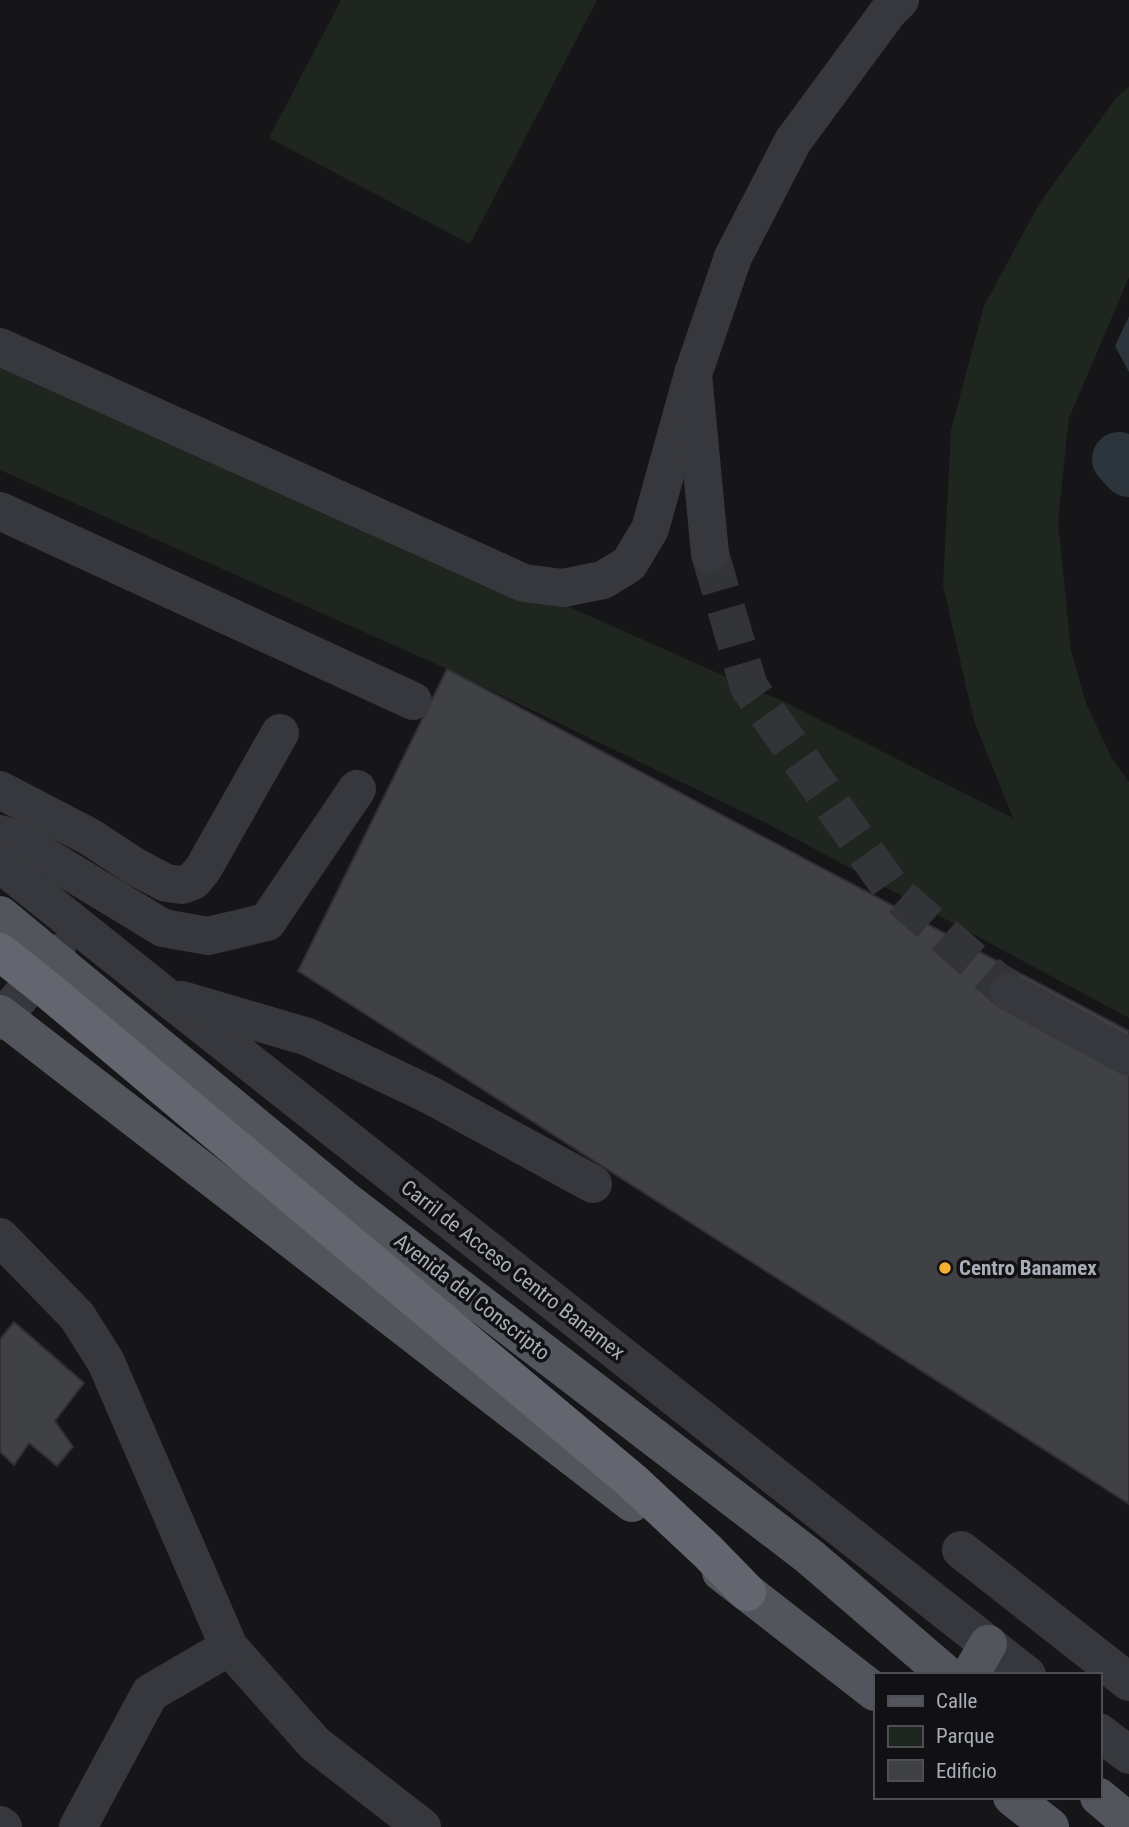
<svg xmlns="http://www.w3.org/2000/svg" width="1129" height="1827" viewBox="0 0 1129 1827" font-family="'Roboto Condensed',sans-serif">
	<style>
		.green { fill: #1e261f }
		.water { fill: #2c353c }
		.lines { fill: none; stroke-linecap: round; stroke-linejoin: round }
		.river { stroke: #2c353c; stroke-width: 54 }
		.building { fill: #404145; stroke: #303034; stroke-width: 2 }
		.minor-tunnel { stroke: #333438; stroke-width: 38; stroke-dasharray: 38 19; stroke-linecap: butt }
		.minor { stroke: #37383d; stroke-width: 38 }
		.major { stroke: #53555c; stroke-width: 38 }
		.highway { stroke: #63666e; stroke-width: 38 }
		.poi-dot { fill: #f2b134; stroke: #111113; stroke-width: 2.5 }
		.labels { text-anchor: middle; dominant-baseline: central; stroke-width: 7; stroke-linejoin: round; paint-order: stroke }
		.poi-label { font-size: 21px; font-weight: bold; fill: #a8adb8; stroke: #111113; text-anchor: start }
		.street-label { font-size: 21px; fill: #a8adb8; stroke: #111113 }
	</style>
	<rect width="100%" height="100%" fill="#161618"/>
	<!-- green -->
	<g class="green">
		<polygon points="341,0 597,0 470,244 269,138"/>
		<polygon points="1129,87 1129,277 1069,418 1058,520 1071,651 1086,703 1112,759 1129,782 1129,1018 768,824 447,669 0,470 0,353 749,687 785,702 1013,818 974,721 943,585 951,430 984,306 1039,204 1116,98"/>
	</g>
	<!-- water -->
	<polygon class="water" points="1129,316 1129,372 1115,346"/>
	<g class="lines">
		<!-- river -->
		<polyline class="river" points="1119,459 1129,470"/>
	</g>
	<!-- building -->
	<g class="building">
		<polygon points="447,669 1129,1031 1129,1504 298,971"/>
		<polygon points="14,1322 84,1383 55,1421 73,1447 57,1466 29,1443 14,1465 0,1452 0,1339"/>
	</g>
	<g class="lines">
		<!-- minor-tunnel -->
		<polyline class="minor-tunnel" points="710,554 749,687 893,891 1009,992"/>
		<!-- minor -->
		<g class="minor">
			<polyline points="0,347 524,583 563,588 603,580 629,564 650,529 693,374"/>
			<polyline points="0,511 413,701"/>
			<polyline points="710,554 693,374 733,257 793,141 888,12 900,0"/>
			<polyline points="0,790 90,837 134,866 166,883 182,885 193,881 203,869 280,733"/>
			<polyline points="0,834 18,840 163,928 208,936 267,922 357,789"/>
			<polyline points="0,864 163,994 1027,1675"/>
			<polyline points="1009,992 1129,1057"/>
			<polyline points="182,1000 308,1037 430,1095 593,1184"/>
			<polyline points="0,1021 57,953"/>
			<polyline points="0,1237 77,1316 106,1362 229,1647 315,1744 422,1827"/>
			<polyline points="961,1550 1129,1682"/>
			<polyline points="1099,1732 1129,1755"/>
			<polyline points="0,1825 3,1827"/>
			<polyline points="78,1827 150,1693 229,1647"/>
		</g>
		<!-- major -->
		<g class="major">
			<polyline points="0,915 341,1197 810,1557 947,1675"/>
			<polyline points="0,1014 632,1503"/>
			<polyline points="721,1572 875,1692"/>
			<polyline points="970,1675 988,1644"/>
			<polyline points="1012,1797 1050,1827"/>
			<polyline points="1099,1797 1129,1822"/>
		</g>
		<!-- highway -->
		<polyline class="highway" points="0,952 49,991 632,1481 707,1551 747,1592"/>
	</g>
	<!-- markers -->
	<circle class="poi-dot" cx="945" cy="1268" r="7"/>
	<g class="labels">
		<!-- poi labels -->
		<g class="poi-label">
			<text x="959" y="1268">Centro Banamex</text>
		</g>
		<!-- street labels -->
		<g class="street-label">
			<text transform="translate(513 1270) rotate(38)">Carril de Acceso Centro Banamex</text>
			<text transform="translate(472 1297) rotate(38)">Avenida del Conscripto</text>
		</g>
	</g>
	<!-- legend -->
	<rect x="874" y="1673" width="228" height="126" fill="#111113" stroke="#4d4f55" stroke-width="2"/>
	<rect x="888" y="1696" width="35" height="10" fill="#53555c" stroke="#4d4f55" stroke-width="2"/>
	<text x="936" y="1708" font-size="21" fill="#a8adb8">Calle</text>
	<rect x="888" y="1726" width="35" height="21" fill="#1e261f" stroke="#4d4f55" stroke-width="2"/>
	<text x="936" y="1743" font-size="21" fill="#a8adb8">Parque</text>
	<rect x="888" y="1760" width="35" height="21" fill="#404145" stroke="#4d4f55" stroke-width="2"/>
	<text x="936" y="1778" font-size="21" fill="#a8adb8">Edificio</text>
</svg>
